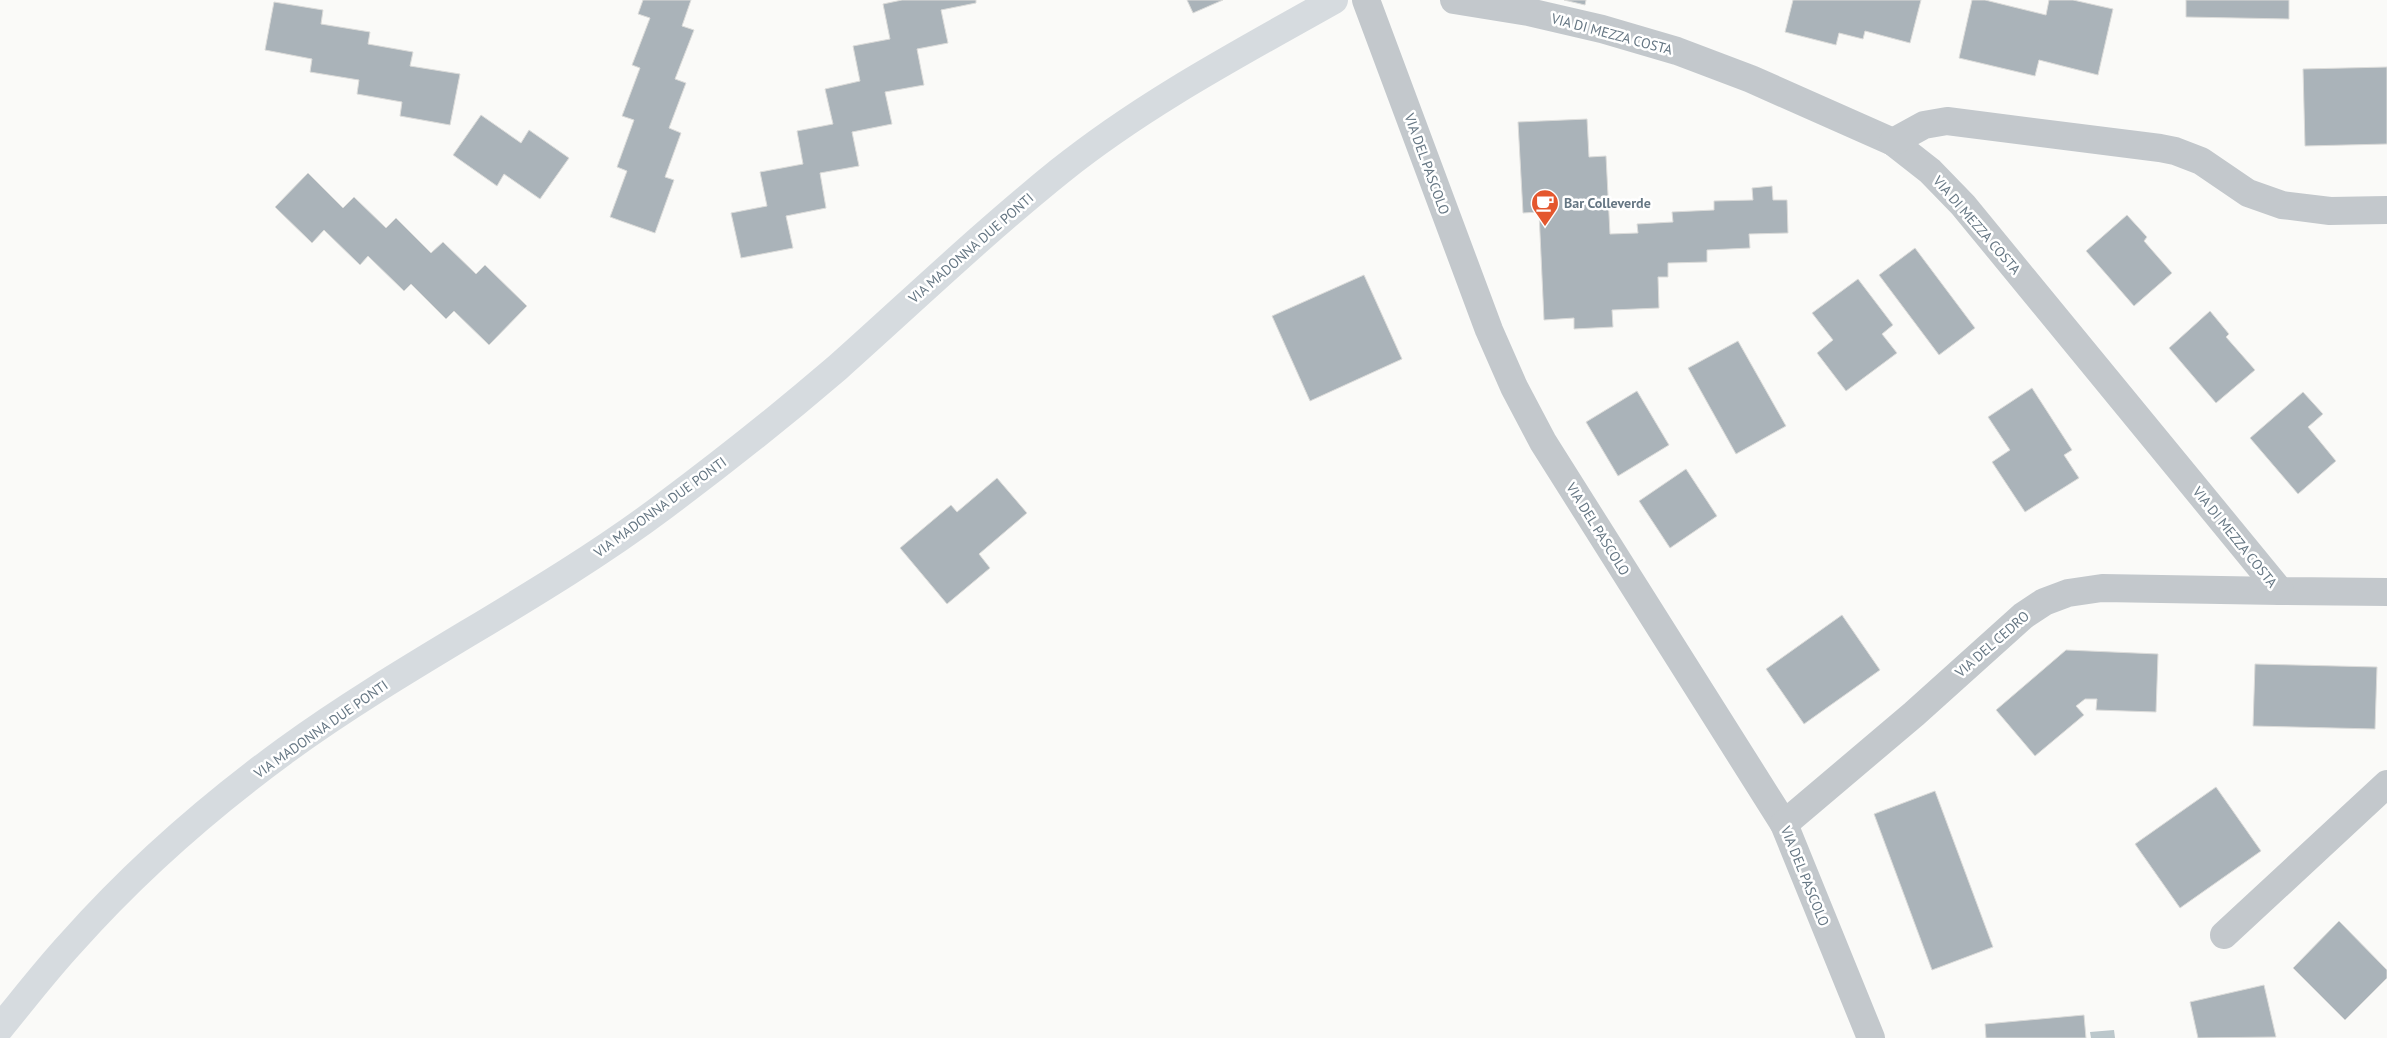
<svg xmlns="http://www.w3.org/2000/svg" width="2387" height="1038" viewBox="0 0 2387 1038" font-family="'PT Sans',sans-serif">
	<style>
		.water { fill: #bbc7cb }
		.building { fill: #aab3b9; stroke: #dcdcda }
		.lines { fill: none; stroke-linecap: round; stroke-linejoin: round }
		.minor { stroke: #c3c8cc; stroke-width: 28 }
		.major { stroke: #d6dbdf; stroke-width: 28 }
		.labels { text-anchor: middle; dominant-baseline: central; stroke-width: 5; stroke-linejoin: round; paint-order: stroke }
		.street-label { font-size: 14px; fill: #657683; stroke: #fff }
		.poi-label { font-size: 14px; font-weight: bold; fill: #657683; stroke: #fff; text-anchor: start }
	</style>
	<rect width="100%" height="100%" fill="#fafaf8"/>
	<!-- water -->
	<polygon class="water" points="2114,1030 2115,1038 2091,1038 2090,1032"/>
	<!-- building -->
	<g class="building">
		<polygon points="643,0 691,0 682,26 694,30 675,79 686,83 669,128 681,133 665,177 674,180 655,233 610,217 627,171 617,167 634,120 622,116 640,68 632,65 650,18 638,14"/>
		<polygon points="902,0 976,0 976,3 941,10 948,43 917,49 924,85 885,92 892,124 852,132 859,166 820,173 826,208 786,216 793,248 741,258 731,213 767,206 760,172 803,164 797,131 833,124 825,89 860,81 853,46 890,39 883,4"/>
		<polygon points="1187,0 1223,0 1193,13"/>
		<polygon points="1564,0 1586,0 1585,5"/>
		<polygon points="1793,0 1921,0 1910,43 1865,31 1863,39 1839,33 1836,45 1785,32"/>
		<polygon points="1972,0 1985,0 2046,15 2049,0 2073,0 2113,9 2098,75 2039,60 2035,76 1959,58"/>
		<polygon points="2186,0 2289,0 2289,19 2186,17"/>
		<polygon points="274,2 323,10 321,24 370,32 368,44 413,52 410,66 460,74 450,125 400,116 402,102 357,94 359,80 310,72 312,59 265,50"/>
		<polygon points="2387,67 2387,144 2305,146 2303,69"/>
		<polygon points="481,115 521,143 529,130 569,158 540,199 504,174 497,186 453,155"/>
		<polygon points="1587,119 1589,157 1606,156 1610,234 1638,233 1637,224 1673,222 1672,212 1714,210 1714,201 1753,200 1752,188 1772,186 1773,200 1787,200 1788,233 1749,234 1750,248 1707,250 1707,262 1668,263 1668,277 1658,277 1659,308 1612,310 1613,327 1574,329 1574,318 1544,320 1539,212 1523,213 1518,122"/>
		<polygon points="308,173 343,208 354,197 386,228 396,218 431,253 443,242 476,274 485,265 527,306 489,345 454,311 446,319 411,284 404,291 368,256 360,265 324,230 312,243 275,207"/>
		<polygon points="2127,215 2147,237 2144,241 2172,273 2134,306 2086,251"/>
		<polygon points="1915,248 1975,328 1939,355 1879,275"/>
		<polygon points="1364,275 1402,359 1310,401 1272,316"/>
		<polygon points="1858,279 1893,325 1882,334 1897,353 1846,391 1817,353 1833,340 1812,313"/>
		<polygon points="2210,311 2229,334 2226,337 2255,370 2216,403 2169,348"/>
		<polygon points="1738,341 1786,426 1736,454 1688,368"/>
		<polygon points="2032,388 2072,450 2064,455 2079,478 2025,512 1992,462 2010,450 1988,417"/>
		<polygon points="1637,391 1669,445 1618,476 1586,422"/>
		<polygon points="2303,392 2323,414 2308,427 2336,461 2298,494 2250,438"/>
		<polygon points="1686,469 1717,516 1670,548 1639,501"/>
		<polygon points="997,478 1027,513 979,554 990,568 947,604 900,548 951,505 957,512"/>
		<polygon points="1842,615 1880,670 1804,724 1766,669"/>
		<polygon points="2066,650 2158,654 2156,712 2096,710 2097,699 2085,699 2076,706 2084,715 2035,756 1996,710"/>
		<polygon points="2255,664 2377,667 2375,729 2253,726"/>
		<polygon points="2216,787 2261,851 2180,908 2135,844"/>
		<polygon points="1935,791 1993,947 1932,970 1874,814"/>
		<polygon points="2339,921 2387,970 2387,978 2345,1020 2293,968"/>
		<polygon points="2264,985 2276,1037 2198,1038 2190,1002"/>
		<polygon points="2084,1015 2086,1038 1986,1038 1985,1024"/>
	</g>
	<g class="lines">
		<!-- minor -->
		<g class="minor">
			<polyline points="1366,0 1489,330 1514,387 1543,442 1784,824 1871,1038"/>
			<polyline points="1454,0 1529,12 1602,29 1677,51 1751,79 1893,142 1930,171 1963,205 2280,591 2387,592"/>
			<polyline points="1893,142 1924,125 1947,121 2160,148 2175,151 2201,161 2248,193 2282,205 2330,211 2387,210"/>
			<polyline points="1784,824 1914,714 2023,616 2044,602 2068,593 2102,588 2280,591"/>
			<polyline points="2224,935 2387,784"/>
		</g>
		<!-- major -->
		<path class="major" d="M0 1028C23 1000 46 970 71 943 134 872 208 807 286 750 407 662 544 596 664 506 723 462 781 416 837 368 911 302 983 233 1060 171 1145 103 1240 53 1334 0"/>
	</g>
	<!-- icons -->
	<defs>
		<g id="cafe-pin" transform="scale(1.4375)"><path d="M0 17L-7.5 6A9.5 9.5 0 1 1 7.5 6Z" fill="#e4572e" stroke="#fff"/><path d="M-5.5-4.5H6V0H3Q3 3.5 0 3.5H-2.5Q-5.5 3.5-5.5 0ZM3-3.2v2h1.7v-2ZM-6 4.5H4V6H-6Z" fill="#fff"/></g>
	</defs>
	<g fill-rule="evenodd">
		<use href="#cafe-pin" x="1545" y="203"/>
	</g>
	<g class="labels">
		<!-- street labels -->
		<g class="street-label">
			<text transform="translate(1612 34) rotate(15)">VIA DI MEZZA COSTA</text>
			<text transform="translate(1427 164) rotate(70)">VIA DEL PASCOLO</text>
			<text transform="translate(1977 225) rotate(49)">VIA DI MEZZA COSTA</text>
			<text transform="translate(971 248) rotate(-41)">VIA MADONNA DUE PONTI</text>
			<text transform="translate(660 507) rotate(-36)">VIA MADONNA DUE PONTI</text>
			<text transform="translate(1598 529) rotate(58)">VIA DEL PASCOLO</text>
			<text transform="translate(2235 537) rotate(51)">VIA DI MEZZA COSTA</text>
			<text transform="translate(1992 644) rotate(-41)">VIA DEL CEDRO</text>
			<text transform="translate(321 729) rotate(-35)">VIA MADONNA DUE PONTI</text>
			<text transform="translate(1805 876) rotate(68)">VIA DEL PASCOLO</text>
		</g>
		<!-- poi labels -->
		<g class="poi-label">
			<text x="1564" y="203">Bar Colleverde</text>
		</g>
	</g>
</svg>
